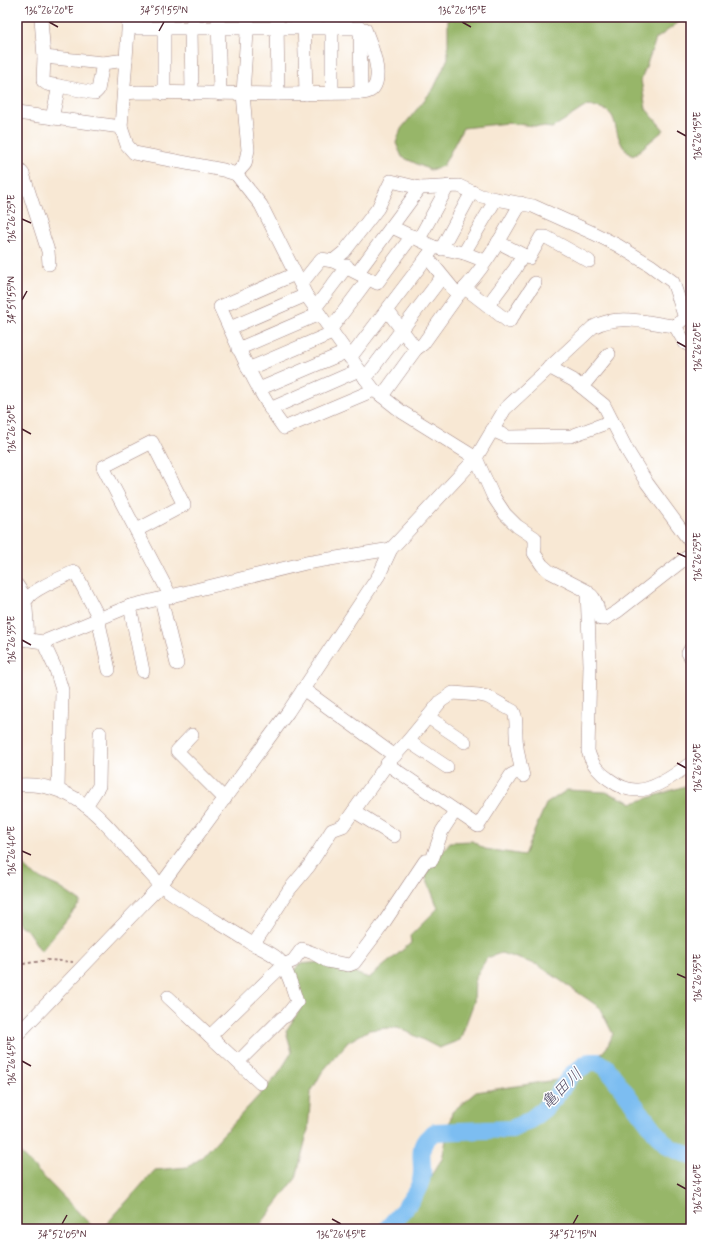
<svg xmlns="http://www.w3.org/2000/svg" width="708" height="1246" viewBox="0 0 708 1246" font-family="Mynerve,'Klee One',sans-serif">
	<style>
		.forest { fill: #97b669; stroke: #706a4a }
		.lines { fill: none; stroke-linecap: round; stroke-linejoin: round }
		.river { stroke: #7bbdf1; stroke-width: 18 }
		.minor-casing { stroke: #a18480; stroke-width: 14 }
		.path { stroke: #a18480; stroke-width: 2; stroke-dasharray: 3 3; stroke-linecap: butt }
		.minor { stroke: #fff; stroke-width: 13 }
		.ticks { fill: none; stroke: #4a1f2b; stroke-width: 1.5 }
		.labels { text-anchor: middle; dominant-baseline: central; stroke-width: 3; stroke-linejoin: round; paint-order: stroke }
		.water-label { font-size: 17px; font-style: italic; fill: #5b5670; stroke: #fff }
		.neatline { fill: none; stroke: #4a1f2b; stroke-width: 1.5 }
		.ticks-label { font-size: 10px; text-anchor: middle; fill: #4a1f2b }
	</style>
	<rect width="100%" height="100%" fill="#fff"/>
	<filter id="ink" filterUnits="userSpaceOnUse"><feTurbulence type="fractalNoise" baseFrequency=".025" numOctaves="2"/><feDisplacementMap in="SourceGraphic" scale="8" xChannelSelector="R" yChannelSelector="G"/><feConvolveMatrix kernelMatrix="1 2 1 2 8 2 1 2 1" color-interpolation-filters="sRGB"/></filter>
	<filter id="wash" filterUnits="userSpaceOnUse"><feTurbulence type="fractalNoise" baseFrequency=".012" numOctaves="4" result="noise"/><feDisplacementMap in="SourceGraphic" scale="16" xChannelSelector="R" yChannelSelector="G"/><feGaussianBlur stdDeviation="0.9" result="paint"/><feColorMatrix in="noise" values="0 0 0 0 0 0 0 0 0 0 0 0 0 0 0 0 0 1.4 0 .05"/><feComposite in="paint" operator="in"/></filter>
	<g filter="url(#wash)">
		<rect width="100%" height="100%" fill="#f8e8d4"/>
		<!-- forest -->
		<g class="forest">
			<path d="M448 17H686L656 39 641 80 646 109 664 130 633 156C629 153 624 149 622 145 610 121 622 111 588 105L552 128 507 123 463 128 443 166 430 170 402 157 396 143 401 129 434 88 448 58Z"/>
			<polygon points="685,786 691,789 691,1229 395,1229 442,1159 452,1112 476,1092 583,1076 607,1047 613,1034 599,1007 538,965 501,953 487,958 475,978 474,1002 460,1040 439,1048 398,1027 369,1030 348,1042 322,1072 311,1092 308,1130 296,1178 257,1229 102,1229 155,1170 188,1167 201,1158 277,1076 292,1052 286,1031 301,1008 294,971 299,964 322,962 369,978 411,943 410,936 438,908 425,875 450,842 472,841 485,849 524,855 546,804 567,790 606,792 633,803"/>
			<polygon points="17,848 22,862 31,874 59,887 81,902 41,951 27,930 17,923"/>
			<polygon points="17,1150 95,1229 17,1229"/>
		</g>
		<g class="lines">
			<!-- river -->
			<path class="river" d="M387 1229C398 1216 412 1202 419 1186 429 1165 410 1148 435 1132L512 1129 530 1120 544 1109 555 1097 572 1074 582 1067 590 1062H598L606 1067 656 1133 666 1144 671 1148 691 1156"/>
		</g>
	</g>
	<g filter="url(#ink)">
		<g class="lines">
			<!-- minor casing -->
			<g class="minor-casing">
				<g id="minor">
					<polyline points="218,17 220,94"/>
					<path d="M248 17 243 94 248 150 245 164 236 174 261 205 306 295 365 378 374 390 402 412 476 458 493 496 505 514 517 526 535 538V546L534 553 542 565 550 572 587 591 590 665 588 751C592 765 599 773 610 780 617 785 627 790 636 790 653 791 678 773 691 763"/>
					<polyline points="277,17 278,94"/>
					<polyline points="304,17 306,94"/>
					<polyline points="332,17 332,93"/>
					<polyline points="41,19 44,57"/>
					<polyline points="59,86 47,84 43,81 44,57 103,63"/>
					<polyline points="124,93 138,92 278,94 361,93 360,28 129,28"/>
					<polyline points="192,93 191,29 194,17"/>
					<path d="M361 93C391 93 371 44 365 29"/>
					<polyline points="164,94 164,29 167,17"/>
					<polyline points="17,113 121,127 129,17"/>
					<polyline points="52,118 59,86 95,93 98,90 103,63 126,60"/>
					<polyline points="121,127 127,145 134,153 223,170 236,174"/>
					<polyline points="17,167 23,174 48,251 49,264"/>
					<polyline points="392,227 434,247 464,253 485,261"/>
					<polyline points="419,239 448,186"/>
					<polyline points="498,242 529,258 541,237 546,237 589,261"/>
					<polyline points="441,249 472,192"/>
					<polyline points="464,253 496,199"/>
					<polyline points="427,257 458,295"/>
					<polyline points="333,261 344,252 378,208 391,181 420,188 459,186 481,196 533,206 593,233 617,245 650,265 673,282 685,318"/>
					<polyline points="358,272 420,188"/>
					<path d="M295 274 220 307C239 348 256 391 284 428L374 390"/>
					<polyline points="301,284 321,259 333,261 377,283 412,236"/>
					<polyline points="465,288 509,322 535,283"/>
					<polyline points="488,305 515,269 523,255"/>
					<polyline points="315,308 347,266"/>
					<polyline points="387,310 416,349"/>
					<polyline points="675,326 685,343 691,346"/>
					<polyline points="230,328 306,295"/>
					<polyline points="330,330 368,279"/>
					<polyline points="238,349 319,314"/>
					<polyline points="350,358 427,257 434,247"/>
					<polyline points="549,367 573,380 604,405 628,452 647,483 691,543"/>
					<polyline points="248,369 332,333"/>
					<polyline points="365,378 442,277"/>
					<polyline points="582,387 609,354"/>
					<polyline points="259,389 346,352"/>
					<path d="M382 396 416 349 423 344 458 295C485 269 503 234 521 203"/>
					<polyline points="270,409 359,370"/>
					<polyline points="492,430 508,437 571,436 612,421"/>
					<polyline points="137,530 184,505 152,442 103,467 171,597"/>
					<polyline points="17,585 25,597 28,598"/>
					<path d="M591 595C598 601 597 611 601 619H605L618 611 691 554"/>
					<polyline points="161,599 177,664"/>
					<polyline points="130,606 143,671"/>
					<polyline points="98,618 109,670"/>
					<polyline points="17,638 43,642 130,606 306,563 391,549"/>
					<path d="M27 640C28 630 27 620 26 609 26 607 25 605 25 603 27 591 63 577 74 572H75L99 618"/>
					<polyline points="43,642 56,670 62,690 61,736 59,739 58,789"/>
					<polyline points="691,648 688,653 691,658"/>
					<polyline points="303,689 395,756"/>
					<polyline points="428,717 465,742"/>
					<polyline points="192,735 177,751 225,799"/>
					<polyline points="408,741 447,767"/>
					<polyline points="387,764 478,826 511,775 521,770"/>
					<path d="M17 785C79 780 106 826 143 866 149 872 155 880 162 886 190 907 222 924 251 943 260 948 270 952 277 958 287 966 293 990 297 1002L286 1016 282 1018 238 1062"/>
					<polyline points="86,806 99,786 100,733"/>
					<polyline points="354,811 394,836"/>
					<path d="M254 944 289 890 309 866 332 830 343 826 387 764 408 741 441 701 453 693 479 695 488 697 513 711C516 715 516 721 516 726 515 744 519 759 523 776"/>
					<polyline points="168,997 260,1083"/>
					<path d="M17 1035 161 885 288 712 379 575 391 549 476 458 505 409 593 327C619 313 648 323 675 326L691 313"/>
					<polyline points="210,1036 283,965 293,961 302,949 313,953 327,961 349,965 354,963 381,927 425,861 432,860 442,831 455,811"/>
				</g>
			</g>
			<!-- path -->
			<polyline class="path" points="17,965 48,960 73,962"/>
			<!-- minor -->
			<use href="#minor" class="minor"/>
		</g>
	</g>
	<!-- ticks -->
	<path class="ticks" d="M49 22 58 27M462 22 471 27M159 31 164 22M677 131 686 136M22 219 31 223M22 300 27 291M677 342 686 347M22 429 31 434M677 553 686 557M22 640 31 645M677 763 686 768M22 851 31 855M677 974 686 978M22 1061 31 1066M677 1184 686 1189M332 1219 341 1224M62 1224 67 1215M573 1224 578 1215"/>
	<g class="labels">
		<!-- water labels -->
		<g class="water-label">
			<text transform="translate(562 1089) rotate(-45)">亀田川</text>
		</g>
	</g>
	<!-- margin -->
	<rect width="708" height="1246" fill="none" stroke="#fff" stroke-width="44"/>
	<rect x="22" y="22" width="664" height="1202" class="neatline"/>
	<g class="ticks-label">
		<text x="49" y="14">136°26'20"E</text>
		<text x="164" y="14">34°51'55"N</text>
		<text x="462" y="14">136°26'15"E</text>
		<text transform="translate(697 136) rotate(-90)" y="4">136°26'15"E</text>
		<text transform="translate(11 219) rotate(-90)" y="4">136°26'25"E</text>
		<text transform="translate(11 300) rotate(-90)" y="4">34°51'55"N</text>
		<text transform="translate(697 347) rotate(-90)" y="4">136°26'20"E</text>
		<text transform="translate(11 429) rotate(-90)" y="4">136°26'30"E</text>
		<text transform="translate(697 557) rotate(-90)" y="4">136°26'25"E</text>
		<text transform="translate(11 640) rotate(-90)" y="4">136°26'35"E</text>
		<text transform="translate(697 768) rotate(-90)" y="4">136°26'30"E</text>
		<text transform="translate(11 851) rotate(-90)" y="4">136°26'40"E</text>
		<text transform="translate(697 978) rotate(-90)" y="4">136°26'35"E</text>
		<text transform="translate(11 1061) rotate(-90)" y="4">136°26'45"E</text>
		<text transform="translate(697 1189) rotate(-90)" y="4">136°26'40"E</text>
		<text x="62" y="1238">34°52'05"N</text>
		<text x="341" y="1238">136°26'45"E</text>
		<text x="573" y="1238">34°52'15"N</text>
	</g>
</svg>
